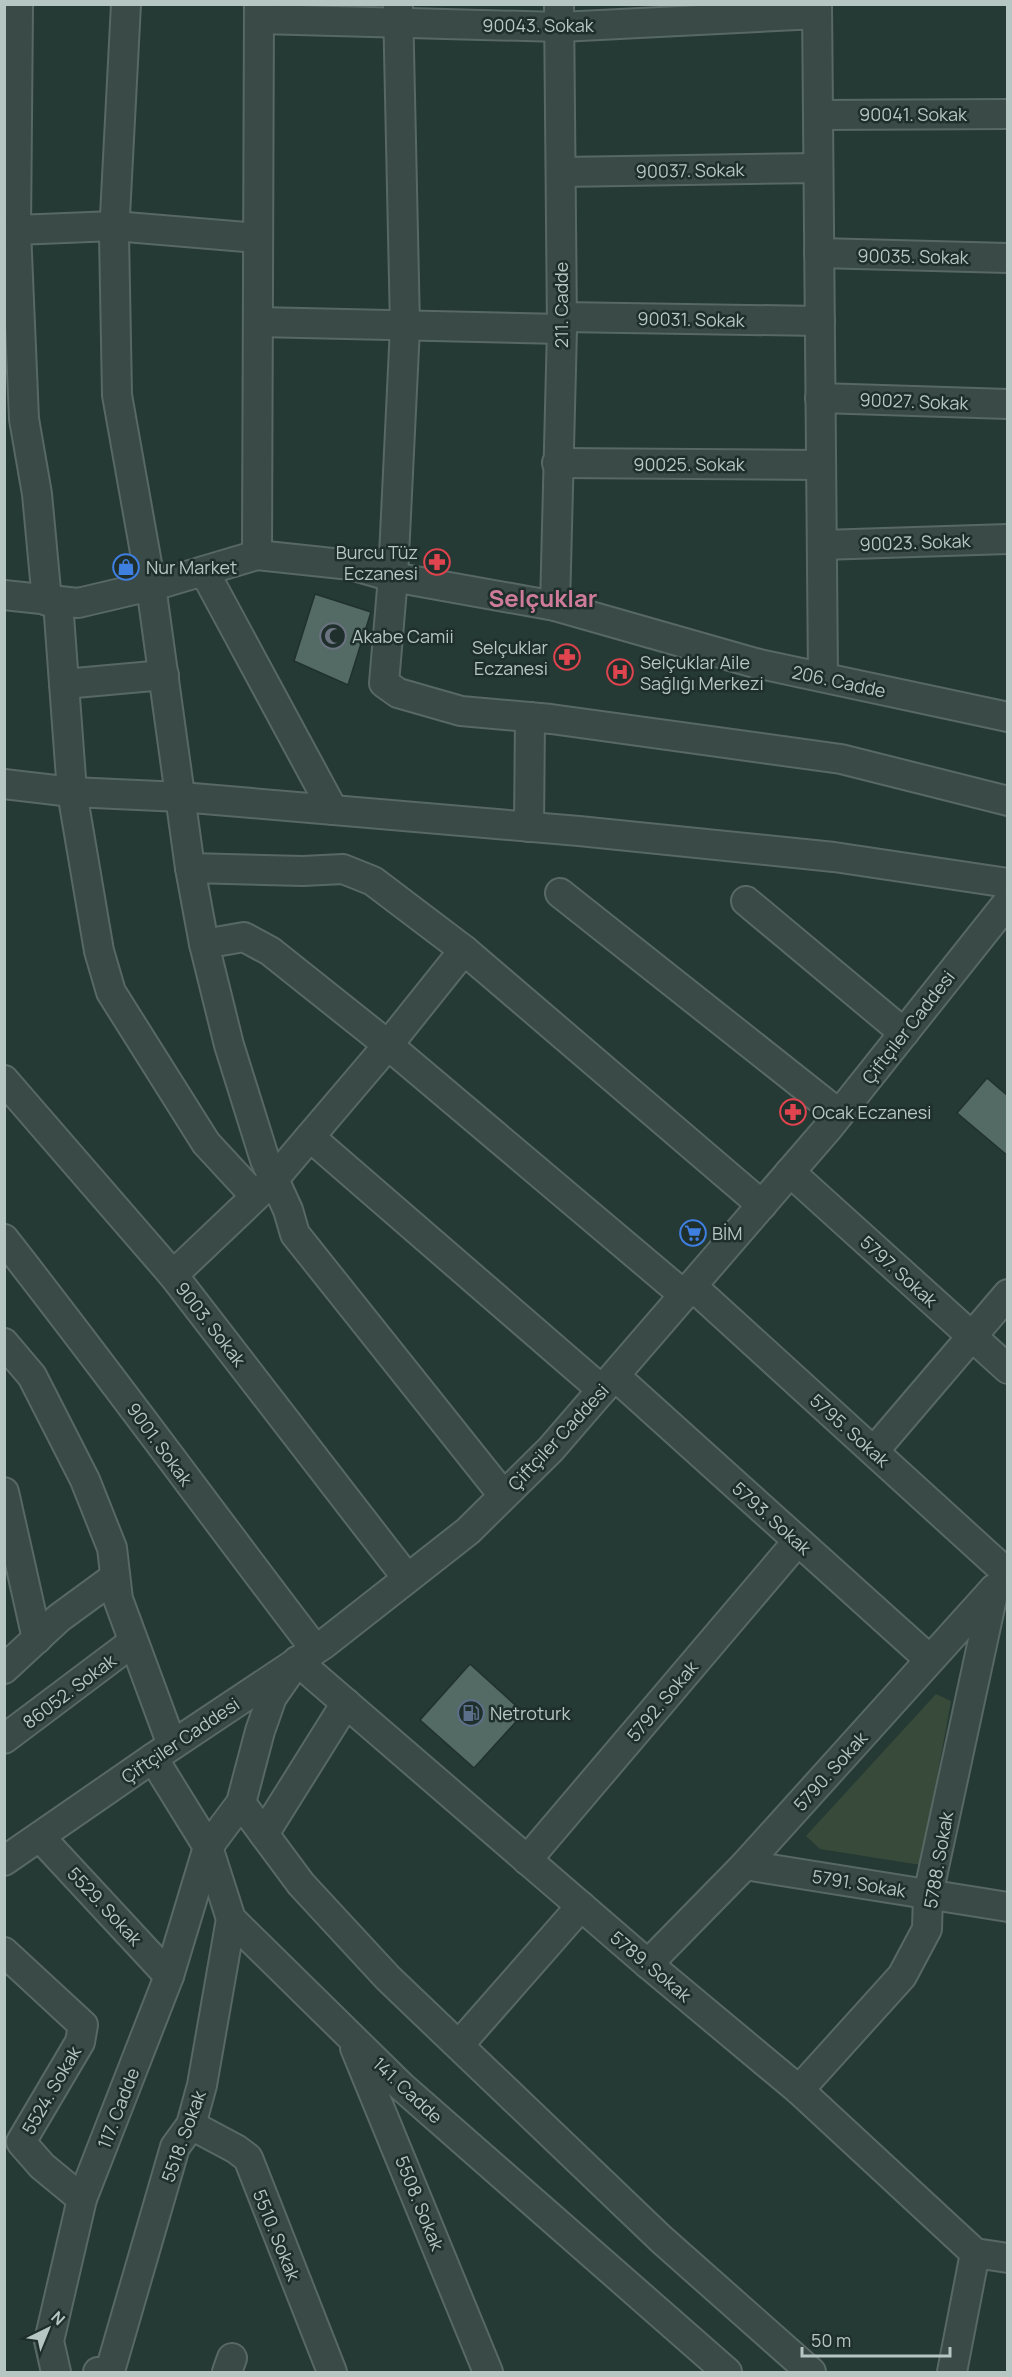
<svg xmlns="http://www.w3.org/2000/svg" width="1012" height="2377" viewBox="0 0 1012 2377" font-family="Manrope,sans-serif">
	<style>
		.green { fill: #384b3a }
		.building { fill: #546a65; stroke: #21312e; stroke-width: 1.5 }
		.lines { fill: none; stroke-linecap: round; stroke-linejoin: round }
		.minor-casing { stroke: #586865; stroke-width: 32 }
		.minor { stroke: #394a47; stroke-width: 28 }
		.labels { text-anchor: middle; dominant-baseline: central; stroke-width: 5; stroke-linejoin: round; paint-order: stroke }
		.street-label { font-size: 18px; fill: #b5c6c3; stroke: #1f2f2c }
		.poi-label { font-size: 18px; fill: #b5c6c3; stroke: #1f2f2c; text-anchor: start }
		.district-label { font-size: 24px; font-weight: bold; fill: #ce7c99; stroke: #1f2f2c }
	</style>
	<rect width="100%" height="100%" fill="#263a35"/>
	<!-- green -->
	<polygon class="green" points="936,1694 951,1701 921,1865 820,1849 806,1836"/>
	<!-- building -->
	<g class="building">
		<polygon points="315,594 371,612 348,685 294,661"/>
		<polygon points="987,1078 1008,1096 1008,1156 957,1113"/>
		<polygon points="470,1664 524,1713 474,1768 420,1720"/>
	</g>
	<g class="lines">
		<!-- minor casing -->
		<g class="minor-casing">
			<g id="minor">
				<polyline points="18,4 16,230 24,419 37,494 47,601"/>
				<polyline points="126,4 114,235 117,395 151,586 190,868 204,944 229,1045 265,1160 288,1210 295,1234 503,1495"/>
				<polyline points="398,4 405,327 393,577 384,683 398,693 461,711 551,719 841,759 1008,801"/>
				<polyline points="817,4 823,677"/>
				<polyline points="260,19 560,27 817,14"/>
				<polyline points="818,115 1008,114"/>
				<polyline points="561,172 818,168"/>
				<polyline points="16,230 114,226 258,238"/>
				<polyline points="819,253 1008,258"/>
				<polyline points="562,317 820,321"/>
				<polyline points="258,322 562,329"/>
				<polyline points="820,398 1008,404"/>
				<polyline points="557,463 821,465"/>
				<polyline points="822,545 1008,539"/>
				<polyline points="257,555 259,4"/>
				<polyline points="204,571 333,810"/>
				<polyline points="4,595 78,603 163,583 257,555 351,565 393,577 555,606 755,663 1008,717"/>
				<polyline points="58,602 72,792 99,951 111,992 206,1143 255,1196"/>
				<polyline points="555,606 562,329 559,4"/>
				<polyline points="64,684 164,675"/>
				<polyline points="4,784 72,792 181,797 579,831 834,857 1008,883"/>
				<polyline points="529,827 530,717"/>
				<polyline points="190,868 303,871 343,869 373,881 464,950 762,1205"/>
				<polyline points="560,893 839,1114"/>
				<polyline points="746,901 904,1033"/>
				<polyline points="204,944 244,937 270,951 388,1045 684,1295"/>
				<polyline points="4,1080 173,1275 407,1578"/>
				<polyline points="310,1137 602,1390"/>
				<polyline points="790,1172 1008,1369"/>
				<path d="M4 1239C110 1374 211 1513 315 1649"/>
				<polyline points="173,1275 274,1179 388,1045 464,950"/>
				<polyline points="692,1286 1008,1574"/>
				<polyline points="4,1343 32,1376 85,1480 112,1548 118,1599 172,1745"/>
				<polyline points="615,1376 929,1659"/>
				<polyline points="874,1451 1008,1294"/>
				<polyline points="4,1492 37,1639"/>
				<polyline points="4,1669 59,1618 115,1577"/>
				<polyline points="4,1739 133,1642"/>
				<polyline points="153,1758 208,1847 231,1919 401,2086 727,2372"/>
				<polyline points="241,1803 301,1884 388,1978 661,2239 811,2372"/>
				<polyline points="264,1834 346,1703"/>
				<polyline points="40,1837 169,1976"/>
				<polyline points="527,1860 797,1542"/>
				<polyline points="4,1861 153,1758 324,1644 468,1531 551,1449 829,1127 1008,902"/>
				<polyline points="745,1865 1008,1907"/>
				<polyline points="4,1952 83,2025 80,2042 21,2142 42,2166 82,2199"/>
				<polyline points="648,1964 745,1865 994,1589"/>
				<polyline points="459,2045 581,1906"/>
				<polyline points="355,2048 488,2372"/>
				<polyline points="799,2090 902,1976 927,1929 928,1895 994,1589"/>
				<polyline points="191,2125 236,2149 248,2158 332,2372"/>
				<polyline points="56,2372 49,2341 82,2199 169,1976 208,1847 241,1803 260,1731 272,1697 297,1661 648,1964 799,2090 975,2253 1008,2258"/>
				<polyline points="98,2372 110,2371 175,2147 191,2125 202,2085 231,1919"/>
				<polyline points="227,2372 232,2358"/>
				<polyline points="952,2372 975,2253"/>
			</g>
		</g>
		<!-- minor -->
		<use href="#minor" class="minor"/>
	</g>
	<!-- icons -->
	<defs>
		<g id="pharmacy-ring" transform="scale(1.35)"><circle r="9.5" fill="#1f2f2c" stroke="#e0444e" stroke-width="1.5"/><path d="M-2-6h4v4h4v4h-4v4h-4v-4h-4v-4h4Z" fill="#e0444e"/></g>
		<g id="shop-ring" transform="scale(1.35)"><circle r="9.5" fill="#1f2f2c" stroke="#3f7fe0" stroke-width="1.5"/><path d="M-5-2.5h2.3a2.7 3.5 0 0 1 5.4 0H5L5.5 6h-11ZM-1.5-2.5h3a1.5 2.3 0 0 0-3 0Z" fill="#3f7fe0"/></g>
		<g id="mosque-ring" transform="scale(1.35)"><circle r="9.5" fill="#1f2f2c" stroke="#6b7280" stroke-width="1.5"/><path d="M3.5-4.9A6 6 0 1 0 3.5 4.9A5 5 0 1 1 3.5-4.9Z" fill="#6b7280"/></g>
		<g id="hospital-ring" transform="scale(1.35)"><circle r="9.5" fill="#1f2f2c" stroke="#e0444e" stroke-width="1.5"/><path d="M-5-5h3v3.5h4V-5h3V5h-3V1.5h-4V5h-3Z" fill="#e0444e"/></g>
		<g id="supermarket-ring" transform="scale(1.35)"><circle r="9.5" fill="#1f2f2c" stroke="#3f7fe0" stroke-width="1.5"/><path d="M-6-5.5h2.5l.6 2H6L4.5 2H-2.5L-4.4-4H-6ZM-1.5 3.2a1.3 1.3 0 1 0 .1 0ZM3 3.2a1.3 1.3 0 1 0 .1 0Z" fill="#3f7fe0"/></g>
		<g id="fuel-ring" transform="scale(1.35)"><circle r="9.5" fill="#1f2f2c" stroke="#5c6f8a" stroke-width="1.5"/><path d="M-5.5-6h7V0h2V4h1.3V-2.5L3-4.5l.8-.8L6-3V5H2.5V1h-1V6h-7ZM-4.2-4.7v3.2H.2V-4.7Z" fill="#5c6f8a"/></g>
	</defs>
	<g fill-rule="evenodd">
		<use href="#pharmacy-ring" x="437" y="562"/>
		<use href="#shop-ring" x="126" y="567"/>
		<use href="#mosque-ring" x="333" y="636"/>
		<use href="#pharmacy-ring" x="567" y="657"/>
		<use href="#hospital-ring" x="620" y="672"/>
		<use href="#pharmacy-ring" x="793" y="1112"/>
		<use href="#supermarket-ring" x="693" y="1233"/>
		<use href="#fuel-ring" x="471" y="1713"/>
	</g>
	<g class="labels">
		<!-- street labels -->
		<g class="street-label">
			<text x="538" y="25">90043. Sokak</text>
			<text x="913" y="114">90041. Sokak</text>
			<text transform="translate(690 170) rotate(-1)">90037. Sokak</text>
			<text transform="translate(913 256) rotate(1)">90035. Sokak</text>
			<text transform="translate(561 305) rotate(-90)">211. Cadde</text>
			<text transform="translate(691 319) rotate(1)">90031. Sokak</text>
			<text transform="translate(914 401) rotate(2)">90027. Sokak</text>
			<text x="689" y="464">90025. Sokak</text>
			<text transform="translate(915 542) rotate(-2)">90023. Sokak</text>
			<text transform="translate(839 681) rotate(12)">206. Cadde</text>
			<text transform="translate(908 1027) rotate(-52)">Çiftçiler Caddesi</text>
			<text transform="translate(899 1271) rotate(42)">5797. Sokak</text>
			<text transform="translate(211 1324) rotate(52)">9003. Sokak</text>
			<text transform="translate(850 1430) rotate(42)">5795. Sokak</text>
			<text transform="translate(558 1437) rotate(-47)">Çiftçiler Caddesi</text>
			<text transform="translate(160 1444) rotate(54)">9001. Sokak</text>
			<text transform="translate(772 1518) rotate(42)">5793. Sokak</text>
			<text transform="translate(69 1691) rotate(-37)">86052. Sokak</text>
			<text transform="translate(662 1701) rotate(-50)">5792. Sokak</text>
			<text transform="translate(180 1740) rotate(-34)">Çiftçiler Caddesi</text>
			<text transform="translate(830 1771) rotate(-48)">5790. Sokak</text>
			<text transform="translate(938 1860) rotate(-80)">5788. Sokak</text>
			<text transform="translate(859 1883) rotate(9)">5791. Sokak</text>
			<text transform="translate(105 1906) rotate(47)">5529. Sokak</text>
			<text transform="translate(651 1966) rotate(40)">5789. Sokak</text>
			<text transform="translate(51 2090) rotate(-60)">5524. Sokak</text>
			<text transform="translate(408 2090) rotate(43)">141. Cadde</text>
			<text transform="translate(118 2108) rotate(-69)">117. Cadde</text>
			<text transform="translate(183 2136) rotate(-70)">5518. Sokak</text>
			<text transform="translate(420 2203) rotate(68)">5508. Sokak</text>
			<text transform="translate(277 2235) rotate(68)">5510. Sokak</text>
		</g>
		<!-- poi labels -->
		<g class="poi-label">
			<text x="418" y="552" text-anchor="end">Burcu Tüz<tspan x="418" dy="21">Eczanesi</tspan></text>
			<text x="146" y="567">Nur Market</text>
			<text x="352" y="636">Akabe Camii</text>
			<text x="548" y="647" text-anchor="end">Selçuklar<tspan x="548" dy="21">Eczanesi</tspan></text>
			<text x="640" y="662">Selçuklar Aile<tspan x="640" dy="21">Sağlığı Merkezi</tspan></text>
			<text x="812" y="1112">Ocak Eczanesi</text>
			<text x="712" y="1233">BİM</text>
			<text x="490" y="1713">Netroturk</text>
		</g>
		<!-- district labels -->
		<g class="district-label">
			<text x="543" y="597">Selçuklar</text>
		</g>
	</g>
	<!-- border -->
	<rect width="1012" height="2377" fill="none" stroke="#b5c6c3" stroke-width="12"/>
	<!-- north arrow -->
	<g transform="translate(48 2329) rotate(43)" stroke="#1f2f2c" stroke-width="4.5" paint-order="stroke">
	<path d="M0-4.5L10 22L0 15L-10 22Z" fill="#b5c6c3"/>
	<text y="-9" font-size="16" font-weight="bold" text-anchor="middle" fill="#b5c6c3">N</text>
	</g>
	<!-- scale -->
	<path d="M802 2347v9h148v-9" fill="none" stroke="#b5c6c3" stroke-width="3"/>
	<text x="811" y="2347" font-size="18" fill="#b5c6c3" stroke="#1f2f2c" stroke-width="4.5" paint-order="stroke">50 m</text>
</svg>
